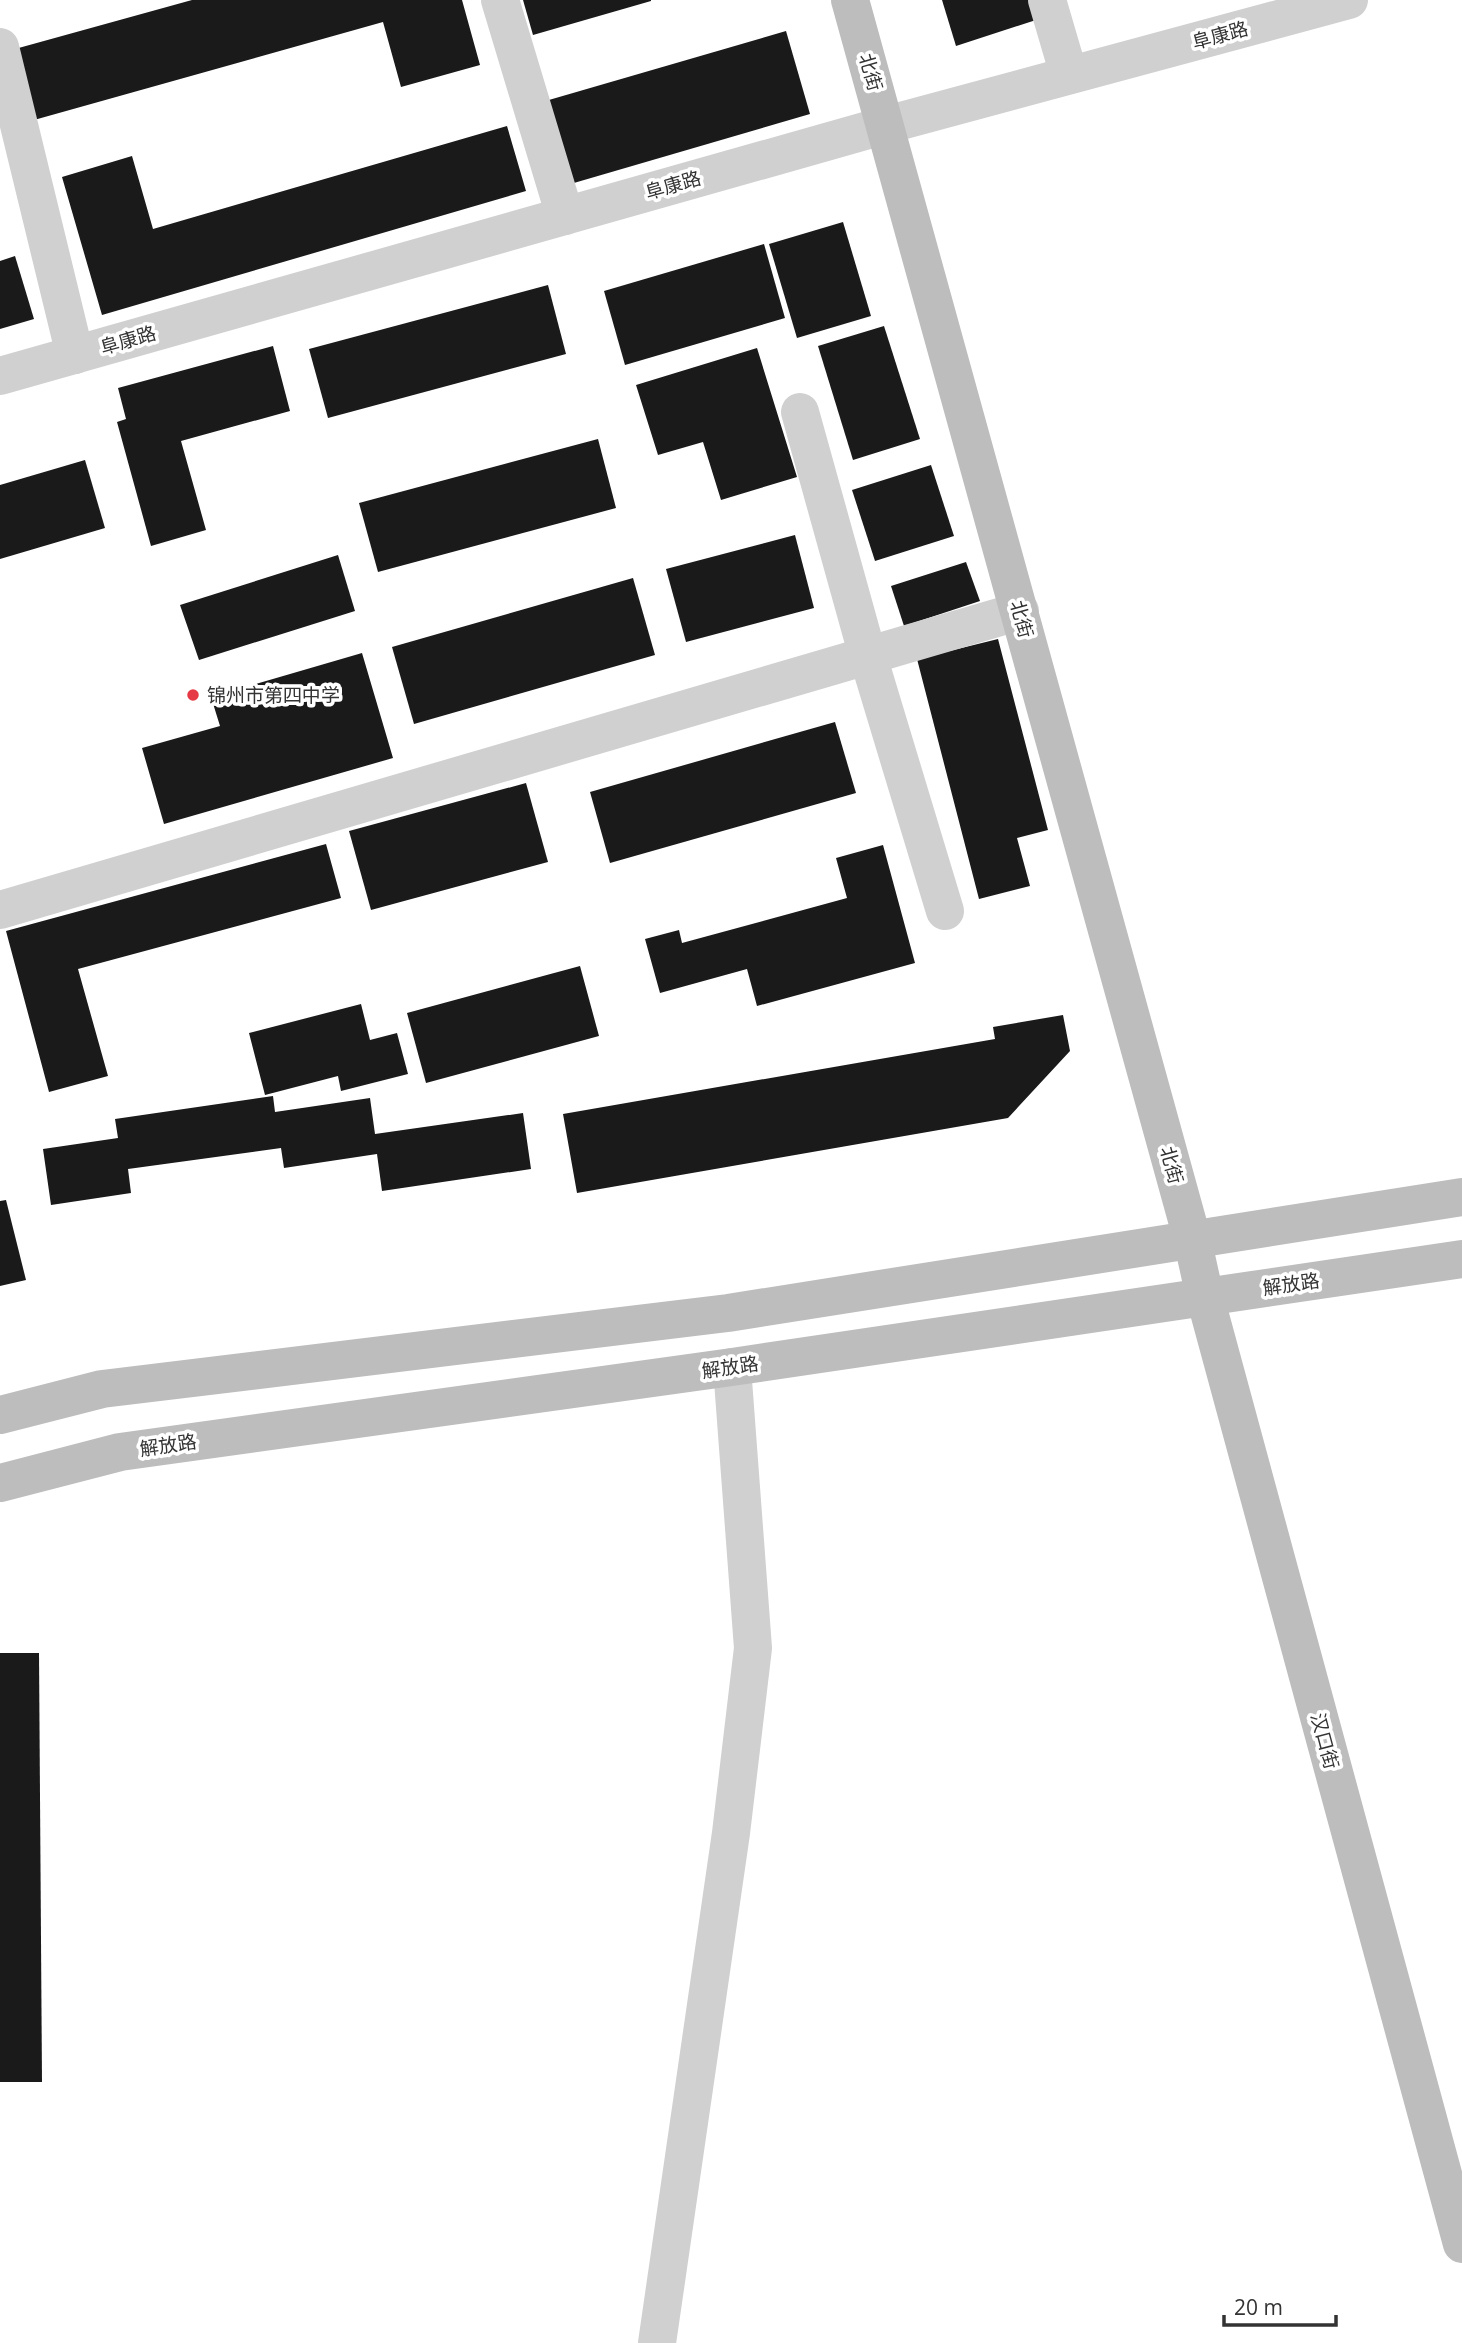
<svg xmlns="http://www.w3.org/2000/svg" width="1462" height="2343" viewBox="0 0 1462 2343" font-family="'Open Sans','Noto Sans SC',sans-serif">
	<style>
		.building { fill: #1a1a1a }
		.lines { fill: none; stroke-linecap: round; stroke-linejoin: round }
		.street { stroke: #d0d0d0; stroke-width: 38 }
		.secondary { stroke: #bdbdbd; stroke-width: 38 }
		.poi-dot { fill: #e63946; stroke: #fff; stroke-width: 2.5 }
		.labels { text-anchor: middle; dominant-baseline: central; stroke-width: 7; stroke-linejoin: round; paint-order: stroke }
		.street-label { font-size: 19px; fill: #333; stroke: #fff }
		.poi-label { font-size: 19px; fill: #333; stroke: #fff; text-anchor: start }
	</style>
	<rect width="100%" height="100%" fill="#fff"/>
	<!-- building -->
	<g class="building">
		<polygon points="192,0 462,0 480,65 401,87 383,22 34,120 15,49"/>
		<polygon points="523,0 651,0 651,1 533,35"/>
		<polygon points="942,0 1029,0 1036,20 956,46"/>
		<polygon points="786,31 810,114 567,185 542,102"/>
		<polygon points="507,126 526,191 102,315 62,177 132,156 153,229"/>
		<polygon points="843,222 871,316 797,338 769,244"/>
		<polygon points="764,244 785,318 625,365 604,291"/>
		<polygon points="15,256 34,319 0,329 0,261"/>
		<polygon points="548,285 566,354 328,418 309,349"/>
		<polygon points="884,326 920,439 853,460 818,346"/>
		<polygon points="273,346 290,411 181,441 206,530 151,546 117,422 126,419 118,388"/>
		<polygon points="757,348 797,477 721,500 703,442 658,455 636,385"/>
		<polygon points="598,439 616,508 378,572 359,503"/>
		<polygon points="85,460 105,528 0,559 0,485"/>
		<polygon points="931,465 954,536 875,561 852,490"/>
		<polygon points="795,535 814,608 686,642 666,569"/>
		<polygon points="338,555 355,611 199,660 180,605"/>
		<polygon points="966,562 980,601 904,626 891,586"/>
		<polygon points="633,578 655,655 414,724 392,647"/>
		<polygon points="998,639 1048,830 1017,838 1030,886 979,899 917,659"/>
		<polygon points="362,653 393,758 164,824 142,748 220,726 211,697"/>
		<polygon points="835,722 856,793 610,863 590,792"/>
		<polygon points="526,783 548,862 371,910 349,831"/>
		<polygon points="326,844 341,898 78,969 108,1076 49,1092 6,931"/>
		<polygon points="883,845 915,963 757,1006 747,969 660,993 645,939 679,930 682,943 847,898 836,858"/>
		<polygon points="580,966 599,1036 426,1083 407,1013"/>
		<polygon points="361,1004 370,1040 397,1033 408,1074 341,1091 338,1076 265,1095 249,1033"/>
		<polygon points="1063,1015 1070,1051 1008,1118 577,1193 563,1114 995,1039 993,1027"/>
		<polygon points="273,1096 275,1112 370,1098 375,1134 523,1113 531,1169 382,1191 377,1154 284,1168 281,1148 128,1169 131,1193 51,1205 43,1149 118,1138 115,1119"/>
		<polygon points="6,1200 26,1280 0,1286 0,1201"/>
		<polygon points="0,1653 39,1653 42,2082 0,2082"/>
	</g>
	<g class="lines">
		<!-- street -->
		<g class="street">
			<polyline points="500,0 565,216"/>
			<polyline points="1047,0 1069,75"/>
			<polyline points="0,47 75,355"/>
			<polyline points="0,376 886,125 1349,0"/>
			<polyline points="800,412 867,653 945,911"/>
			<polyline points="0,910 1020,611"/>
			<polyline points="657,2343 731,1833 753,1648 732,1367"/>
		</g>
		<!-- secondary -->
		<g class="secondary">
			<polyline points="850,0 1192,1238 1205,1297 1462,2244"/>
			<polyline points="0,1415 102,1389 728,1313 1462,1197"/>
			<polyline points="0,1483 120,1452 732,1367 1462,1259"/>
		</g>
	</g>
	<!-- markers -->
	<circle class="poi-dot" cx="193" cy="695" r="7"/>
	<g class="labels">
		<!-- street labels -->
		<g class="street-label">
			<text transform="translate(1220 35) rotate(-15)">阜康路</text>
			<text transform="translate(871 72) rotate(74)">北街</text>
			<text transform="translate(673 185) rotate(-16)">阜康路</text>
			<text transform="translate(128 340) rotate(-16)">阜康路</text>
			<text transform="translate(1022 619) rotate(75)">北街</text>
			<text transform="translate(1172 1165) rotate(75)">北街</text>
			<text transform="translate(1291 1284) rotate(-8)">解放路</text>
			<text transform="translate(730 1367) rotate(-8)">解放路</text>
			<text transform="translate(168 1445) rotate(-8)">解放路</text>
			<text transform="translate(1325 1741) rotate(75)">汉口街</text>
		</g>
		<!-- poi labels -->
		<g class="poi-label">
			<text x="207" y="695">锦州市第四中学</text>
		</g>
	</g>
	<!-- scale -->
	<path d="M1224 2315v10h112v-10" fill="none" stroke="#333333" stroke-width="3.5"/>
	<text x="1234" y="2315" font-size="21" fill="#333333" stroke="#ffffff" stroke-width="5" paint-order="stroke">20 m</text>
</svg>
